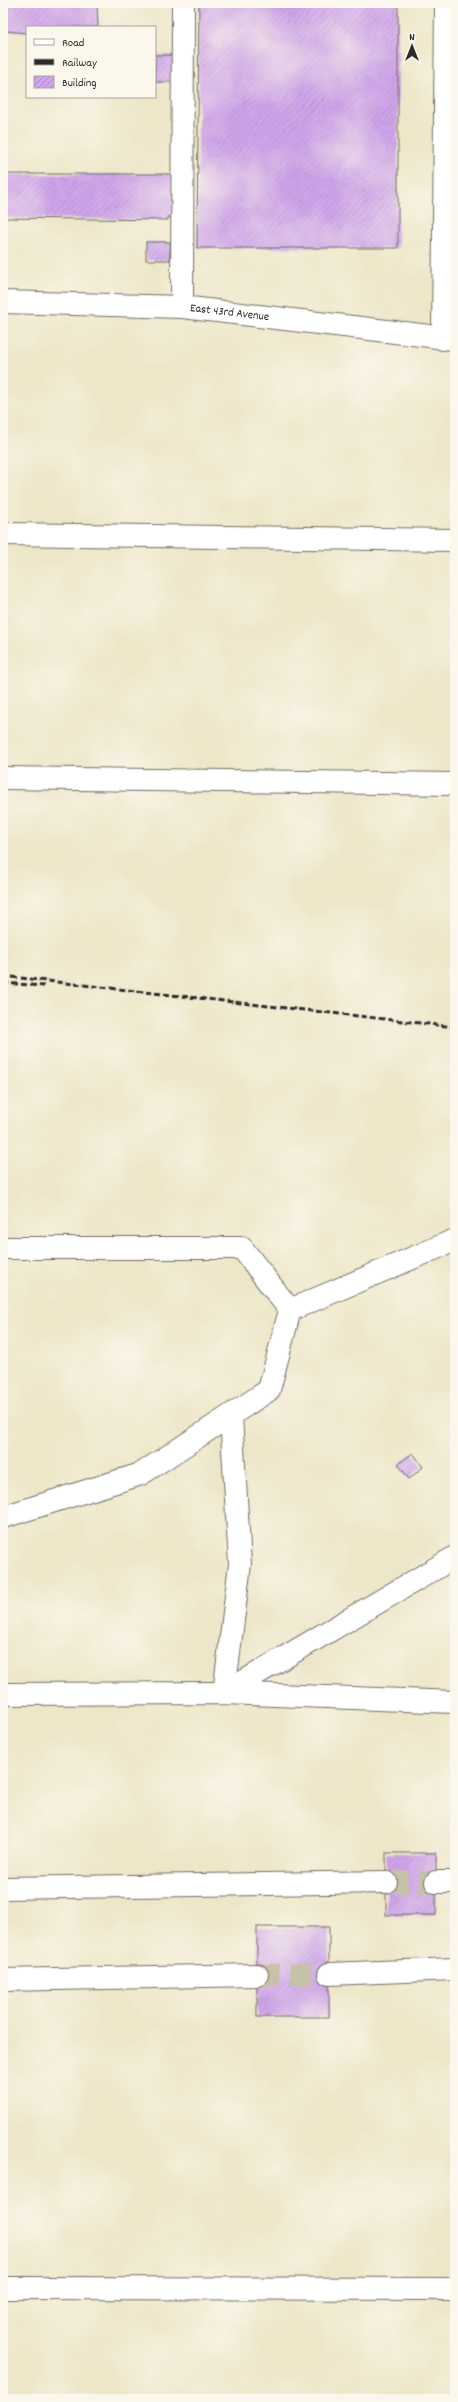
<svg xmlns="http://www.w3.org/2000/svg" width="458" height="2402" viewBox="0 0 458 2402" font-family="Dekko,sans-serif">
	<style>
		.building { fill: url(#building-hatch) }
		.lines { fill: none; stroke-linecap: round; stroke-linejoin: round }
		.minor-tunnel { stroke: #c6c1a9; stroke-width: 22; stroke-dasharray: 22 11; stroke-linecap: butt }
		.minor-casing { stroke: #6f6c62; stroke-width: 24 }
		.minor { stroke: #fff; stroke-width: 22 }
		.rail { stroke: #2b2b2b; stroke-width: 3; stroke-dasharray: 6 3; stroke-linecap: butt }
		.labels { text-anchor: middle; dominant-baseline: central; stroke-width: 3.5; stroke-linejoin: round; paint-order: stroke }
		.street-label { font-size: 12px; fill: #2b2b2b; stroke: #fbf7ec }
	</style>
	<defs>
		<pattern id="building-hatch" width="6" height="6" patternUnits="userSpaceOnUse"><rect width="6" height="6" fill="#d0a5eb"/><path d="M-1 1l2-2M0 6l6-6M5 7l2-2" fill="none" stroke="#a987bf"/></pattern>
	</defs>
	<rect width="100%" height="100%" fill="#fbf7ec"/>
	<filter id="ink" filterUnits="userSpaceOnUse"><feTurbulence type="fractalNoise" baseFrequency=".025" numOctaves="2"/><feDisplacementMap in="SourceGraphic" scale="8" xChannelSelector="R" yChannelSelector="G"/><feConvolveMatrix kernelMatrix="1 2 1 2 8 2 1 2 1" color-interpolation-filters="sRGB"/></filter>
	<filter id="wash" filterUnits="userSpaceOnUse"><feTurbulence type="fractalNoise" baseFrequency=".012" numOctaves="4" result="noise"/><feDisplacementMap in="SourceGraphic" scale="16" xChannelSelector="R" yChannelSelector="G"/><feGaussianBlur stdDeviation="0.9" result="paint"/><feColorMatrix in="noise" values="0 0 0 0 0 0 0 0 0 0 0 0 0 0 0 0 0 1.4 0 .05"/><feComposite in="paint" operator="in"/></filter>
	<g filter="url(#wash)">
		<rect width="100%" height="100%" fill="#ede6c8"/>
		<g id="blocks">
			<!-- building -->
			<g class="building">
				<polygon points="97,3 98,27 27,27 27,33 6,31 5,4"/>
				<polygon points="199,3 398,3 398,248 197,248"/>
				<rect x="155" y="55" width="19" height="27"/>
				<polygon points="3,174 177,174 176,217 168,217 168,220 3,218"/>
				<rect x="146" y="242" width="24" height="18"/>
				<polygon points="413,1453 423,1467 409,1479 398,1464"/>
				<rect x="386" y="1853" width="50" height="62"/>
				<rect x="257" y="1927" width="72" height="90"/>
			</g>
		</g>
	</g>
	<g filter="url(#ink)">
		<use href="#blocks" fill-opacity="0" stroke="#6f6c62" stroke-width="1"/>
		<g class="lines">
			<!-- minor-tunnel -->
			<g class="minor-tunnel">
				<polyline points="386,1882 436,1882"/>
				<polyline points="257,1975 329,1974"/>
			</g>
			<!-- minor casing -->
			<g class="minor-casing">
				<g id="minor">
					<path id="s1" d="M3 302 182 307 455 339"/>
					<polyline points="182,307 183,3"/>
					<polyline points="443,339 446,3"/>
					<polyline points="3,534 455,540"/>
					<polyline points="3,778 455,784"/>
					<polyline points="3,1248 242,1248 290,1310 269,1390 141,1474 3,1517"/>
					<polyline points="290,1310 455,1240"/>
					<polyline points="224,1693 240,1564 231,1416"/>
					<polyline points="224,1693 455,1557"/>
					<polyline points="3,1694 224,1693 455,1702"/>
					<polyline points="436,1882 455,1882"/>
					<polyline points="3,1888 386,1882"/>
					<polyline points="329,1974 455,1969"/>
					<polyline points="3,1980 257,1975"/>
					<polyline points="3,2288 455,2289"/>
				</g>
			</g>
			<!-- minor -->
			<use href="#minor" class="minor"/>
			<!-- rail -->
			<g class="rail">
				<polyline points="3,976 455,1027"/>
				<polyline points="3,983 44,986"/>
			</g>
		</g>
	</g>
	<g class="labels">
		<!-- street labels -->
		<g class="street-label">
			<text stroke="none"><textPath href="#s1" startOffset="227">East 43rd Avenue</textPath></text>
		</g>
	</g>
	<!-- margin -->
	<rect width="458" height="2402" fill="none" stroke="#fbf7ec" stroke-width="16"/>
	<!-- legend -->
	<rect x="26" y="26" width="130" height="72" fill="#fbf7ec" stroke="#a8a59f"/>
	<rect x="34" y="39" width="20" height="6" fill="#ffffff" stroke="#a8a59f"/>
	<text x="62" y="46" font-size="12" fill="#2b2b2b">Road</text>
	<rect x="34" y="59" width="20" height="6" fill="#2b2b2b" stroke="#a8a59f"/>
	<text x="62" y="66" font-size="12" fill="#2b2b2b">Railway</text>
	<rect x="34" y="76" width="20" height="12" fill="url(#building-hatch)" stroke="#a8a59f"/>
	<text x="62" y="86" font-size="12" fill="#2b2b2b">Building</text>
	<!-- north arrow -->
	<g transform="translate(412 46)" stroke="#fbf7ec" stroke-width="3" paint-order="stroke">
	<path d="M0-3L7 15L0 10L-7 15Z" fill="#2b2b2b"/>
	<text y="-6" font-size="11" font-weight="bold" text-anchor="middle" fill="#2b2b2b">N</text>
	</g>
</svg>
